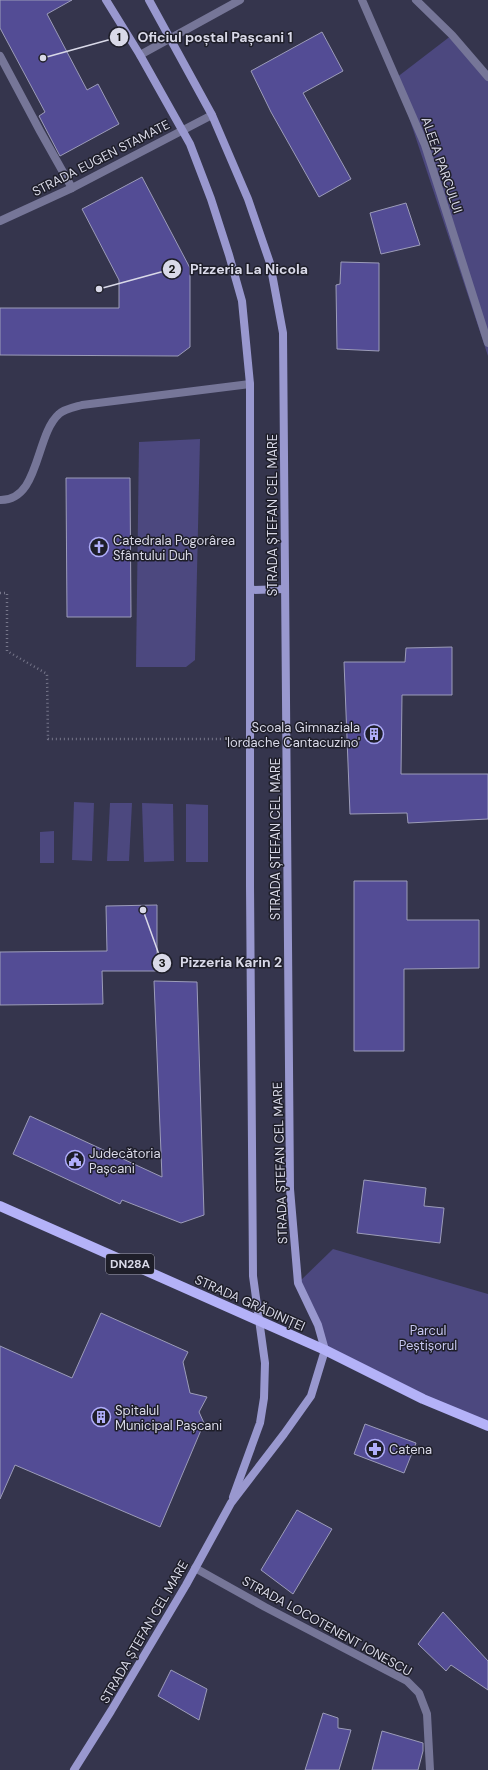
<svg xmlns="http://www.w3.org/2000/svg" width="488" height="1770" viewBox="0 0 488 1770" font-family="'DM Sans',sans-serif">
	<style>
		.green { fill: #4c487f }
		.building { fill: #534c95; stroke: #9c9cb9 }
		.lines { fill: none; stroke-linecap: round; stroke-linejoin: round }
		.path { stroke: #76768a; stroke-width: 2.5; stroke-dasharray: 1 3; stroke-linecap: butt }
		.service { stroke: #767698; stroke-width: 8 }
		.minor { stroke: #767698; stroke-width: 8 }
		.secondary { stroke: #9998cf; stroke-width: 8 }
		.primary { stroke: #b4b2f8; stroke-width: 10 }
		.labels { text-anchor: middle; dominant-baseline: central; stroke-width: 3; stroke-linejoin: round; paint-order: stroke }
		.shield { fill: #1e1e29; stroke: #a1a1af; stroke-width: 1 }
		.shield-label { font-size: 12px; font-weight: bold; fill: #d9d9e8 }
		.street-label { font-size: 13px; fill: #d9d9e8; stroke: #1e1e29 }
		.poi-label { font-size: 13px; fill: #d9d9e8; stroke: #1e1e29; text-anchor: start }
		.park-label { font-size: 13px; fill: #c7c7f1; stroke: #1e1e29 }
		.leader { fill: none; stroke: #d9d9e8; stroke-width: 1.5 }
		.callout-dot { fill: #d9d9e8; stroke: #1e1e29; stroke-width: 1.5 }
		.mark-label { font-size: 12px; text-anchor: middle; font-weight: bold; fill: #111 }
		.callout-label { font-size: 14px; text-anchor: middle; font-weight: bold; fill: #d9d9e8; stroke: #1e1e29; stroke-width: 3; stroke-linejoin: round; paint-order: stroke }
	</style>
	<rect width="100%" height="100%" fill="#35354d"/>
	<!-- green -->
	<g class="green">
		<polygon points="452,35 488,77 488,356 396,78"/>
		<polygon points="200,439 195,660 186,667 136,667 139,442"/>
		<polygon points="74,802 94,803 92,861 72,860"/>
		<polygon points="110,803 132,803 129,861 107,861"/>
		<polygon points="142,803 173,804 174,861 144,862"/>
		<polygon points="186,804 208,805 208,862 186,862"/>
		<polygon points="54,831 54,863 40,863 40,832"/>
		<polygon points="333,1249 488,1294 488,1426 325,1350 298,1283"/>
	</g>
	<!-- building -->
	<g class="building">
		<polygon points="0,0 72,0 47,14 87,90 98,84 119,124 60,156 39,116 45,112 0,28"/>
		<polygon points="322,32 343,71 303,93 351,179 319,197 271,112 251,71"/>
		<polygon points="142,177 190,268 190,347 178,356 0,355 0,308 119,308 119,280 82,209"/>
		<polygon points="406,203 420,245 381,254 370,213"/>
		<polygon points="341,262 379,263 379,351 337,349 336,285 340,284"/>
		<polygon points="66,478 130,478 131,617 67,617"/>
		<polygon points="452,647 452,695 402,695 401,774 488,774 488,819 408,823 407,813 350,814 344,662 405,662 406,648"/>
		<polygon points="354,881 407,881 407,920 479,920 479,968 404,969 404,1051 354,1051"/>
		<polygon points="157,905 157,971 102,971 103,1004 0,1005 0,952 107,951 106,906"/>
		<polygon points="154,981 197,982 204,1215 181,1223 122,1200 120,1204 13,1154 30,1116 162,1177"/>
		<polygon points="364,1180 426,1188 424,1206 444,1208 440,1243 357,1233"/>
		<polygon points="101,1313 188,1352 183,1362 190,1393 207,1397 199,1412 204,1423 160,1527 15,1465 0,1499 0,1346 72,1378"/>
		<polygon points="365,1424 416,1443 404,1473 354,1454"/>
		<polygon points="297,1510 332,1529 293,1594 261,1570"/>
		<polygon points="443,1612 488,1661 488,1690 451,1665 446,1671 418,1644"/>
		<polygon points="171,1670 207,1689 199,1720 158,1696"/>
		<polygon points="323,1713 338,1718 338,1728 351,1730 339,1770 305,1770"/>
		<polygon points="382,1731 423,1743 423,1751 418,1770 372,1770"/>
	</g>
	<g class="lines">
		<!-- path -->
		<polyline class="path" points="0,593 7,593 7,651 47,674 48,739 236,739"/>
		<!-- service -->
		<polyline class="service" points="362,0 425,145 488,343"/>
		<!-- minor -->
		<g class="minor">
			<polyline points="416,0 452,35 488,77"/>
			<polyline points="140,55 240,0"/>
			<polyline points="0,56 40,131 72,188"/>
			<polyline points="0,221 72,188 212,115"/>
			<path d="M0 500C40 501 35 435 59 414 64 409 75 407 82 405L250 384"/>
			<polyline points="195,1568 265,1607 407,1681 419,1693 427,1714 430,1770"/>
		</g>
		<!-- secondary -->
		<g class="secondary">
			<polyline points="106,0 140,55 190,144 211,199 229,255 242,301 250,384 250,886 253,1276 265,1363 264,1398 260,1423 233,1497"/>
			<polyline points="250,590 285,589"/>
			<polyline points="74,1770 111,1711 186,1585 231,1503 284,1434 311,1396 325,1350 318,1325 298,1283 290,1189 283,333 270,263 248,199 212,115 149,0"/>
		</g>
		<!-- primary -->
		<polyline class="primary" points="0,1206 325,1350 423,1399 488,1426"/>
	</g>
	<!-- icons -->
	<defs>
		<g id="church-ring" transform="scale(1)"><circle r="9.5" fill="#1e1e29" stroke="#b0aefa" stroke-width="1.5"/><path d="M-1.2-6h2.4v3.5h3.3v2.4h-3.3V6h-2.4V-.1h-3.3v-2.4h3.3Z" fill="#b0aefa"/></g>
		<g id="building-ring" transform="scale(1)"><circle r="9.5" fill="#1e1e29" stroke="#b0aefa" stroke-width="1.5"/><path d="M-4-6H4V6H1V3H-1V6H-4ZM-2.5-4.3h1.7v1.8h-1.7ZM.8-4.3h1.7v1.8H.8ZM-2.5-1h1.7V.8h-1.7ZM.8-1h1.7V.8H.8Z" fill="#b0aefa"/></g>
		<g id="civic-ring" transform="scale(1)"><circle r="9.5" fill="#1e1e29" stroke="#b0aefa" stroke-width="1.5"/><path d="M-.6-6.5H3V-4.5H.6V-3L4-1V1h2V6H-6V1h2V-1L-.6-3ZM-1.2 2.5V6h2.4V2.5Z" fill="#b0aefa"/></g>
		<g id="pharmacy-ring" transform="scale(1)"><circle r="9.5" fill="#1e1e29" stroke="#b0aefa" stroke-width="1.5"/><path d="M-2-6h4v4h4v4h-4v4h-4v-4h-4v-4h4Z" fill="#b0aefa"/></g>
	</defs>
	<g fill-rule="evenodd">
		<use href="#church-ring" x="99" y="547"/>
		<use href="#building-ring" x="374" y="734"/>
		<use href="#civic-ring" x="75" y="1160"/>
		<use href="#building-ring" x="101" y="1417"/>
		<use href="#pharmacy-ring" x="375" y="1449"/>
	</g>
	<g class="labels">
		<!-- shield labels -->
		<rect class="shield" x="106" y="1254" width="48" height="20" rx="3"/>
		<g class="shield-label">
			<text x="130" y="1264">DN28A</text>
		</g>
		<!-- street labels -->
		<g class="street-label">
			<text transform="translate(101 158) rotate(-27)">STRADA EUGEN STAMATE</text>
			<text transform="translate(442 165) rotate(71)">ALEEA PARCULUI</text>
			<text transform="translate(272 515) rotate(-90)">STRADA ȘTEFAN CEL MARE</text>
			<text transform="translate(275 839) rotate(-90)">STRADA ȘTEFAN CEL MARE</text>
			<text transform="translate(280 1163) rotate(-92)">STRADA ȘTEFAN CEL MARE</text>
			<text transform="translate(250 1303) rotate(24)">STRADA GRĂDINIȚEI</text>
			<text transform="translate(327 1626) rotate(29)">STRADA LOCOTENENT IONESCU</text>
			<text transform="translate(144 1632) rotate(-60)">STRADA ȘTEFAN CEL MARE</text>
		</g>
		<!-- poi labels -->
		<g class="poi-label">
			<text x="113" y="540">Catedrala Pogorârea<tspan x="113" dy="15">Sfântului Duh</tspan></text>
			<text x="360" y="727" text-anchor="end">Scoala Gimnaziala<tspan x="360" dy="15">'Iordache Cantacuzino'</tspan></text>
			<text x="89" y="1153">Judecătoria<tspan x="89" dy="15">Pașcani</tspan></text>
			<text x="115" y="1410">Spitalul<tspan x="115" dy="15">Municipal Pașcani</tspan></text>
			<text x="389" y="1449">Catena</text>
		</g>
		<!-- park labels -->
		<g class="park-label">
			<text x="428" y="1330">Parcul<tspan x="428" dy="15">Peștișorul</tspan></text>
		</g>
	</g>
	<!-- callouts -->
	<path class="leader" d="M43 58L119 37M99 289L172 269M143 910L162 963"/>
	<g class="callout-dot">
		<circle cx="43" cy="58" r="4"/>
		<circle cx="99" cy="289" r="4"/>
		<circle cx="143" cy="910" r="4"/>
		<circle cx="119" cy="37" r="10"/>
		<circle cx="172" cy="269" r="10"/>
		<circle cx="162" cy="963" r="10"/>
	</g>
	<g class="mark-label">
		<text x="119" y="41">1</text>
		<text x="172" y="273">2</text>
		<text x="162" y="967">3</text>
	</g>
	<g class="callout-label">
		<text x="215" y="42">Oficiul poștal Pașcani 1</text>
		<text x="249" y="274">Pizzeria La Nicola</text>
		<text x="231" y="967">Pizzeria Karin 2</text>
	</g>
</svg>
